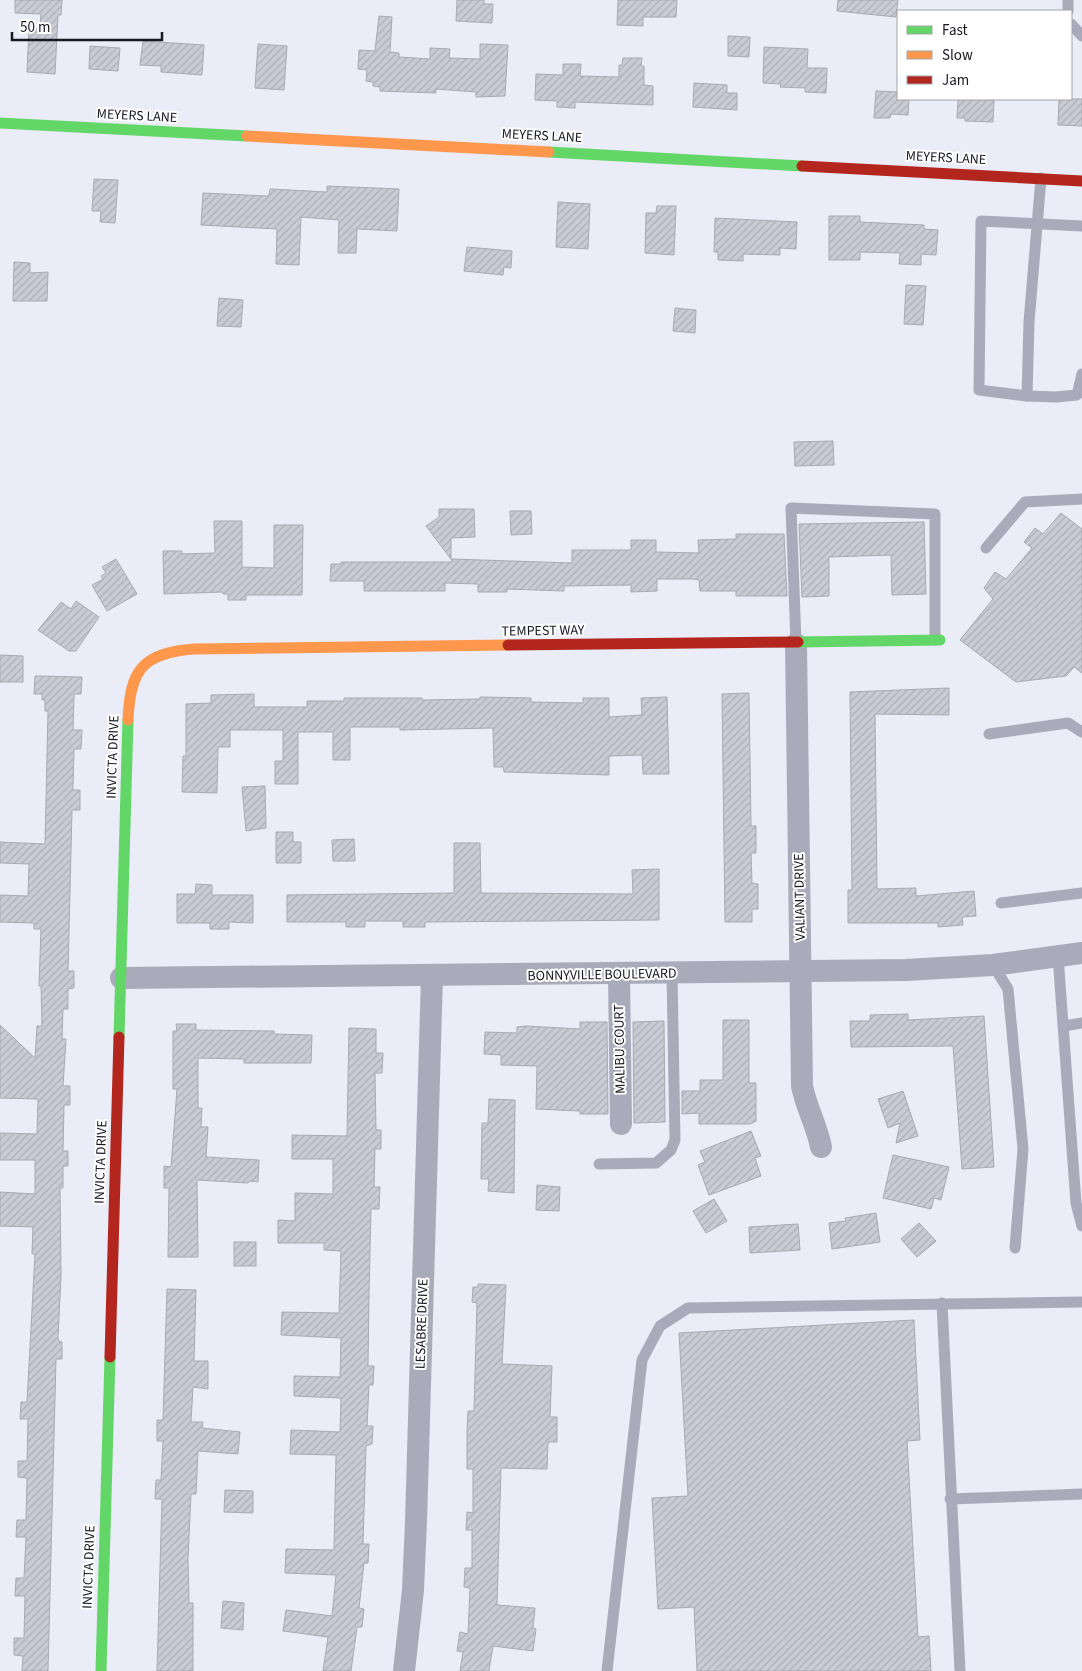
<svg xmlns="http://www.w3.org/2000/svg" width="1082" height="1671" viewBox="0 0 1082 1671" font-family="'Source Sans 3',sans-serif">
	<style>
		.building { fill: url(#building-hatch); stroke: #a8a9b2 }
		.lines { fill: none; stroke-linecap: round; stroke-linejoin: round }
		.lane { stroke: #a9abba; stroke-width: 11 }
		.street { stroke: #a9abba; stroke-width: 22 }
		.fast { stroke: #63d668; stroke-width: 11 }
		.slow { stroke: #ff974d; stroke-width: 11 }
		.jam { stroke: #b3261e; stroke-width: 11 }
		.labels { text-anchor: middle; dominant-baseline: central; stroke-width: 4; stroke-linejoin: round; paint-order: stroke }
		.street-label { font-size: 14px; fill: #171821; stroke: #fff }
	</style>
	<defs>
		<pattern id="building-hatch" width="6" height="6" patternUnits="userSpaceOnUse" patternTransform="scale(1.25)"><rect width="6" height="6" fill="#caccd5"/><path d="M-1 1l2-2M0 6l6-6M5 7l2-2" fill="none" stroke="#adaeb7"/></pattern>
	</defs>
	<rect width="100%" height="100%" fill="#eaecf7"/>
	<!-- building -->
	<g class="building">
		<polygon points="15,0 62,0 61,15 58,15 55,74 27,72 29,29 40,29 41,14 15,13"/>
		<polygon points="457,0 484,0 484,4 493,4 492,23 456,21"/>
		<polygon points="618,0 677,0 676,17 643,17 643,26 617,25"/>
		<polygon points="838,0 898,0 896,17 837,11"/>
		<polygon points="379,16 392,17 390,52 399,53 399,57 430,59 430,48 450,49 449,58 480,59 480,44 508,45 505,96 476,97 476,92 436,89 436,93 380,91 380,87 373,86 373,82 366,81 367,70 358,69 359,50 375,51"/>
		<polygon points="728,36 750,37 749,57 728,56"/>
		<polygon points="143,41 204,45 202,75 161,72 161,66 140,65"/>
		<polygon points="258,44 287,46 284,90 255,88"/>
		<polygon points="90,46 120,48 118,71 89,69"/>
		<polygon points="764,47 808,49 807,68 827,68 826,93 805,92 805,88 780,87 781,84 763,83"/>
		<polygon points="623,58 642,58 641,66 644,66 644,85 653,86 653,105 575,102 575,108 557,107 557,101 535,100 536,74 563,75 563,64 581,64 580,76 619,77 619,65 622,65"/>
		<polygon points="694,83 727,85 727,93 737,93 737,110 693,107"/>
		<polygon points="876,91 898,92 898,99 909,99 908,115 891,114 890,118 874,118"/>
		<polygon points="958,99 994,100 993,122 965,121 965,118 957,118"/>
		<polygon points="1059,99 1082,99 1082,126 1058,125"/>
		<polygon points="94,179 118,180 115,223 100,222 101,211 92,211"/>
		<polygon points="327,186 399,189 397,231 357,229 356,253 338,253 339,220 301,217 299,265 276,264 277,229 201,225 203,193 267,196 269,195 270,189 327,192"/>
		<polygon points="558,202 590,204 588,249 556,247"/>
		<polygon points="657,206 676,206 674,255 645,253 646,213 656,213"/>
		<polygon points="829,216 860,216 860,222 924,225 924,229 938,230 936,255 921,254 921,265 899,264 900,253 860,252 860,260 829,260"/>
		<polygon points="715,218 797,222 796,249 780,248 780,255 743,254 743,261 718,260 718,252 714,252"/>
		<polygon points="467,247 512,251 511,268 504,267 503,275 464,271"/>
		<polygon points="14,262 30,263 30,273 48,272 47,301 13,301"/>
		<polygon points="906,285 926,286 923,325 904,324"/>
		<polygon points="219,298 243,300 241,327 217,326"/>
		<polygon points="675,308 696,310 695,333 673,331"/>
		<polygon points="833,441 834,465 795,466 794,442"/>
		<polygon points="439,509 474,509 475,537 451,538 451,559 572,563 572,550 631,550 631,540 656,540 656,552 699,553 698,540 736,539 736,534 784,534 787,596 736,596 736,591 700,591 699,580 693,579 657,579 657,591 631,592 631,585 564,586 564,591 507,589 507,592 478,592 478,584 445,583 445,591 364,591 364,581 330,581 331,564 341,564 341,562 453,562 426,526 439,517"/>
		<polygon points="510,511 531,511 532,534 511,535"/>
		<polygon points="1061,513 1082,529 1082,673 1074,667 1066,676 1016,682 960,640 993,599 984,588 995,572 1006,579 1032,548 1024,542 1035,528 1043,534"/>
		<polygon points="214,521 242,521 242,567 274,568 274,525 303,525 302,595 246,595 246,600 228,600 228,594 223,594 223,592 164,594 163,551 182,551 182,554 215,553"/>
		<polygon points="924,522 926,594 892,595 891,555 829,557 829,596 802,597 799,524"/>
		<polygon points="116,559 137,594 107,611 92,585 103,579 101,576 106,573 102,567"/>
		<polygon points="76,601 99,617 76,651 69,651 38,630 61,602 71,609"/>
		<polygon points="0,655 23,656 23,682 0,682"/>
		<polygon points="35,676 82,677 81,694 74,694 73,730 82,730 81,749 74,749 73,786 73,790 80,790 80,810 72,810 68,971 74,971 74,988 68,989 68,1009 63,1009 62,1039 66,1039 63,1086 70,1086 70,1105 64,1105 63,1151 68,1151 68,1166 63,1166 63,1188 60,1188 61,1275 58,1338 59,1341 62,1342 62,1359 56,1359 48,1671 22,1671 23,1656 14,1655 14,1638 24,1638 25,1596 15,1596 16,1578 24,1578 26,1537 16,1537 17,1520 26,1520 27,1478 18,1477 18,1461 27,1461 28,1419 20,1419 21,1402 27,1402 35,1254 32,1254 33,1227 0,1226 0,1192 35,1194 35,1160 0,1160 0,1133 37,1134 38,1099 0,1098 0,1025 35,1058 37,1026 42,1026 41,986 39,986 41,929 34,929 34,923 0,922 0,895 28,896 29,864 0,863 0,842 45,844 48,711 45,711 45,700 42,700 42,694 34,694"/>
		<polygon points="949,688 949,715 875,714 877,889 916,888 916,896 974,891 976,916 962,917 963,925 938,927 938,923 848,923 848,890 852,890 850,692"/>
		<polygon points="749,693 751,826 756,826 756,853 751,853 752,883 758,884 758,909 752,909 752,922 725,922 722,694"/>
		<polygon points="254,694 254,707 307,707 307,701 344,701 344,698 422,698 422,700 480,699 480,697 531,698 531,702 583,703 583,698 609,698 609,717 642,715 641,698 667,697 669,774 643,774 642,755 609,756 609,775 504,772 503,767 494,767 493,728 400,730 400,727 350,727 350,760 333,760 333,732 298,732 298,784 275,784 275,761 283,761 283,730 230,730 230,747 218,747 217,793 182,792 183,756 186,756 186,704 211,703 211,695"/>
		<polygon points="265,786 266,828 246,831 242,787"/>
		<polygon points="276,832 293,832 293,842 301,842 301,863 276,863"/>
		<polygon points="354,839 355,861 333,861 332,840"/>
		<polygon points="454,843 480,843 481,893 633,894 632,870 659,869 659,920 425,922 425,927 403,927 403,921 365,921 365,927 346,927 346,922 287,922 287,895 454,893"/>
		<polygon points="196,884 212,885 212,895 253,895 253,923 229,922 229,929 210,929 210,923 177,923 177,894 195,894"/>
		<polygon points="908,1014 908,1020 984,1016 994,1167 962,1169 953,1046 851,1047 850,1021 870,1021 870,1015"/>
		<polygon points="723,1020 749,1020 749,1083 756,1083 756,1121 750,1124 699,1124 699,1113 682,1114 682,1091 700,1091 700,1080 723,1080"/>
		<polygon points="664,1021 665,1122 634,1123 633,1022"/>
		<polygon points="580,1022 607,1022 608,1114 580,1114 580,1111 536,1109 537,1066 501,1065 501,1055 484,1054 485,1032 517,1033 517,1027 526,1026 580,1029"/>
		<polygon points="176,1024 196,1024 196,1030 274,1031 274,1034 312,1035 311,1063 244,1063 244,1059 198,1058 198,1108 202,1108 201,1127 208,1127 206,1157 259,1160 258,1182 249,1181 248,1183 197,1180 198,1257 168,1257 169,1188 164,1188 164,1166 171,1167 177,1089 173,1089 173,1031 177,1031"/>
		<polygon points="349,1028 376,1029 376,1053 383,1053 382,1073 375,1073 376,1130 381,1130 381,1149 375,1149 374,1187 380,1187 379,1209 371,1209 369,1294 368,1366 374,1366 373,1385 369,1385 367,1426 373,1426 372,1444 366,1446 363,1544 369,1544 368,1563 364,1563 359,1608 364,1609 362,1627 357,1627 351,1671 323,1671 328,1637 283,1631 286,1610 332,1616 336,1575 285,1573 286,1549 334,1550 336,1455 290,1454 291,1430 340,1432 341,1398 294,1396 294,1376 340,1377 341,1338 281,1335 282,1312 339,1313 341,1251 324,1250 324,1243 278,1243 278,1220 295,1221 295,1193 333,1194 333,1159 292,1159 292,1135 347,1136"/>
		<polygon points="903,1091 918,1136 896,1143 900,1123 888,1128 878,1099"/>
		<polygon points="489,1099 515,1100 514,1193 488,1191 489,1179 481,1179 482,1123 488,1123"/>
		<polygon points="751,1131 761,1156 755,1158 761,1176 709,1195 698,1165 705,1162 700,1151"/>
		<polygon points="893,1155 949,1167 941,1200 934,1198 931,1209 883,1198"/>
		<polygon points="537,1185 560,1187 559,1211 536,1210"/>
		<polygon points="714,1199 727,1221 706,1233 693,1211"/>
		<polygon points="876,1213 880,1242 832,1249 829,1223 846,1221 845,1218"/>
		<polygon points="919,1223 936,1241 917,1257 901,1239"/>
		<polygon points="798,1224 800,1250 750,1253 749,1227"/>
		<rect x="234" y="1242" width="22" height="24"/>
		<polygon points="478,1284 506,1285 502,1364 552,1366 550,1417 557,1417 557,1442 548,1442 547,1469 501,1468 497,1605 535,1608 533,1628 536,1629 533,1651 493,1646 489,1671 460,1671 463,1652 457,1651 460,1632 468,1634 470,1588 464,1587 465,1568 472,1568 472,1530 466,1530 467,1512 473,1513 473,1469 467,1469 467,1431 468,1411 474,1411 477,1303 472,1302 473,1287 478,1287"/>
		<polygon points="167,1289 196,1290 194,1361 208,1361 208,1389 193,1387 191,1422 203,1422 202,1428 240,1432 238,1454 198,1451 196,1494 191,1494 188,1559 189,1603 193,1603 193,1671 157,1671 162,1499 155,1499 156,1480 161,1480 163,1441 157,1441 157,1420 163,1420"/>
		<polygon points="914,1320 920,1440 907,1441 918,1637 929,1636 931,1671 697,1671 694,1607 658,1609 652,1498 688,1496 679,1333"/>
		<polygon points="225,1490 253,1491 253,1513 224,1512"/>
		<polygon points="223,1601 244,1603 243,1630 221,1628"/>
	</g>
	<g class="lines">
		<!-- lane -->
		<g class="lane">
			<polyline points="1068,0 1068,11"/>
			<polyline points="1071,24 1082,36"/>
			<polyline points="1041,178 1029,322 1027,396 1056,397 1077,395 1082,374"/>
			<polyline points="1027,396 979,390 981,221 1082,226"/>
			<polyline points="986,548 1025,502 1082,499"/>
			<polyline points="796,643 791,508 935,514 935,640"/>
			<polyline points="989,734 1068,723 1082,732"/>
			<polyline points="1001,903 1082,893"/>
			<polyline points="1058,956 1076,1203 1082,1226"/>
			<polyline points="993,965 1008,989 1023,1149 1015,1248"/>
			<polyline points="1064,1026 1082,1023"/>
			<polyline points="599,1164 656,1163 671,1150 675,1140 672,974"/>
			<polyline points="942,1303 960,1671"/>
			<polyline points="950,1499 1082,1494"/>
			<polyline points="607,1671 642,1360 660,1326 688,1308 1082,1302"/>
		</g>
		<!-- street -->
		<g class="street">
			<path d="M796 644 802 1086C806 1107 817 1126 821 1147"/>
			<polyline points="619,974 621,1124"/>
			<polyline points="121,978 906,970 993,965 1082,953"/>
			<polyline points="404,1671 413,1590 416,1521 432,976"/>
		</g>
		<!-- fast -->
		<g class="fast">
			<polyline points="0,123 247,136"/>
			<polyline points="549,152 802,166"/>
			<polyline points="798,642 940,640"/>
			<polyline points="119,1037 128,720"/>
			<polyline points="101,1671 110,1357"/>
		</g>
		<!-- slow -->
		<g class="slow">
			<polyline points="247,136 549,152"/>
			<path d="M128 720C130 669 143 653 194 649L508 645"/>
		</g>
		<!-- jam -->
		<g class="jam">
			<polyline points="802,166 1082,181"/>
			<polyline points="508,645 798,642"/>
			<polyline points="110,1357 119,1037"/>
		</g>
	</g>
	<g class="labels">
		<!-- street labels -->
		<g class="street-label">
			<text transform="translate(137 116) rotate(3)">MEYERS LANE</text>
			<text transform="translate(542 136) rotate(3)">MEYERS LANE</text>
			<text transform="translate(946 158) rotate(3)">MEYERS LANE</text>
			<text transform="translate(543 631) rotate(-1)">TEMPEST WAY</text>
			<text transform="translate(113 757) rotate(-88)">INVICTA DRIVE</text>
			<text transform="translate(800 897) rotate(-91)">VALIANT DRIVE</text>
			<text transform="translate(602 975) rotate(-1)">BONNYVILLE BOULEVARD</text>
			<text transform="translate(620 1049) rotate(-91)">MALIBU COURT</text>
			<text transform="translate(101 1162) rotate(-88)">INVICTA DRIVE</text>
			<text transform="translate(422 1324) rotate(-88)">LESABRE DRIVE</text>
			<text transform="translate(89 1567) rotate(-88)">INVICTA DRIVE</text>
		</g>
	</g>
	<!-- legend -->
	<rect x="897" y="10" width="175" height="90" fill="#ffffff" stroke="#a2a3a6"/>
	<rect x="907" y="26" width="25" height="8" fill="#63d668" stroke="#a2a3a6"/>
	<text x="942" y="35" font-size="15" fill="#171821">Fast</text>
	<rect x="907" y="51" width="25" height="8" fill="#ff974d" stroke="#a2a3a6"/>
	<text x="942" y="60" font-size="15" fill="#171821">Slow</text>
	<rect x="907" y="76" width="25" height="8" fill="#b3261e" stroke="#a2a3a6"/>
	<text x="942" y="85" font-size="15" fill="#171821">Jam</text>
	<!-- scale -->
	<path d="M12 32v8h150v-8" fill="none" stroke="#171821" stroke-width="2.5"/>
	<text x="20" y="32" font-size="15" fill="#171821" stroke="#ffffff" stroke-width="4" paint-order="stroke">50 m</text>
</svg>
